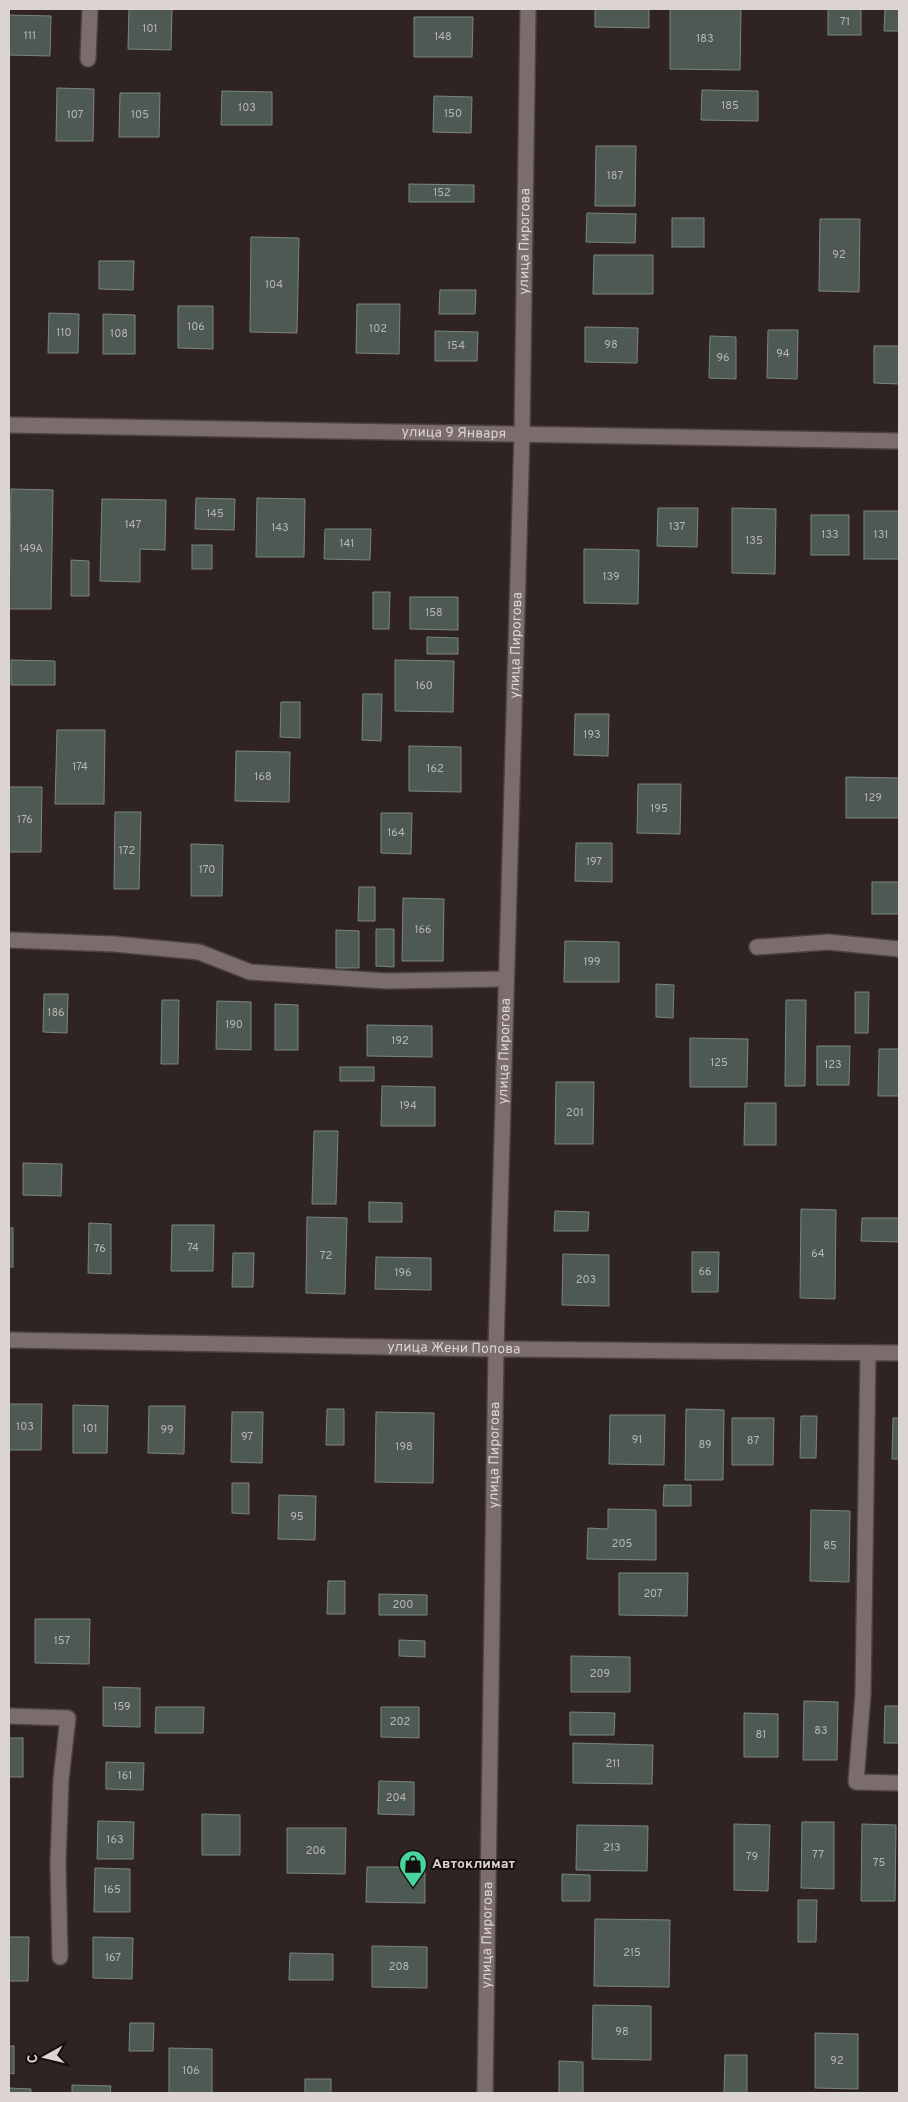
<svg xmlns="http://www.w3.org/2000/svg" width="908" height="2102" viewBox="0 0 908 2102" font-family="Overpass,sans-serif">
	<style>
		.building { fill: #4e5953; stroke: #7a8680 }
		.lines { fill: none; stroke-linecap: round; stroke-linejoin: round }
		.minor-casing { stroke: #4a4140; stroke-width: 18 }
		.minor { stroke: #7a6d6c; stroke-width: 15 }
		.labels { text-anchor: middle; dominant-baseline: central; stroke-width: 4; stroke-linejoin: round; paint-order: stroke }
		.number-label { font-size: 11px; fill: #b8b5b3 }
		.street-label { font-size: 14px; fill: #dbd4d3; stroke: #140f0e }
		.poi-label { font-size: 14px; font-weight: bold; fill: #dbd4d3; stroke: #140f0e; text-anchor: start }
	</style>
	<rect width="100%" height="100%" fill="#2f2423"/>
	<!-- building -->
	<g class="building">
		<polygon points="129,9 172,9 171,50 128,49"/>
		<polygon points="595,9 649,9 649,28 595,27"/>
		<polygon points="670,9 741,9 740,70 670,69"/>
		<rect x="828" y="9" width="33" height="26"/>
		<polygon points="885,9 899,9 899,31 884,31"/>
		<polygon points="9,15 51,16 50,56 9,55"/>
		<polygon points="414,17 473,17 472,57 414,57"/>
		<polygon points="57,88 94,89 93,141 56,141"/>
		<polygon points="702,90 758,91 758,121 701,120"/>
		<polygon points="222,91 272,92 272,125 221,125"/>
		<polygon points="120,93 160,93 159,137 119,137"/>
		<polygon points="434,96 472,97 471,133 433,132"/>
		<polygon points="596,146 636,146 635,206 595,206"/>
		<polygon points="409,184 474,185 474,202 409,202"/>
		<polygon points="587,213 636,214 635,243 586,242"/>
		<rect x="672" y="218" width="32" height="29"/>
		<polygon points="820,219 860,219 859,292 819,291"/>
		<polygon points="251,237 299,238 297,333 250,332"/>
		<polygon points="594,255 653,255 653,294 593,294"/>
		<polygon points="99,261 134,261 133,290 99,289"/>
		<polygon points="440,290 476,290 475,314 439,314"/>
		<polygon points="357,304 400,304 399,354 356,353"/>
		<polygon points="178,306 213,306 213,349 178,348"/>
		<polygon points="49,313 79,314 78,353 48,353"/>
		<polygon points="103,314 135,315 135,354 103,354"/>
		<polygon points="585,327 638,328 637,363 585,362"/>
		<polygon points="768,330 798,330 797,379 767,378"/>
		<polygon points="435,331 478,332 477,361 435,361"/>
		<polygon points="710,336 736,337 736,379 709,378"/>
		<polygon points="874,346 899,346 899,384 874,383"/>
		<polygon points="11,489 53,490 51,609 9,609"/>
		<polygon points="196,498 235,499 234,530 195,529"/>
		<polygon points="257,498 305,499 304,557 256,557"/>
		<polygon points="102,499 166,500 165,550 140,549 140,582 100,581"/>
		<polygon points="658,508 698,508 697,547 657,546"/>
		<polygon points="732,508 776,509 775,574 732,573"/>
		<rect x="864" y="511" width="35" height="48"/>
		<rect x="811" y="515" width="38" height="40"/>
		<polygon points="325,529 371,529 370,560 324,559"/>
		<rect x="192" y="545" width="20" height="24"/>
		<polygon points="584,549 639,550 638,604 584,603"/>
		<polygon points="71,560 89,561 89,596 71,596"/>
		<polygon points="373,592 390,592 389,629 373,629"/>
		<polygon points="410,597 458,597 458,630 410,629"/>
		<polygon points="427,637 458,638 458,654 427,654"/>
		<polygon points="11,660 55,661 55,685 11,685"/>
		<polygon points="395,660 454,661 453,712 395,711"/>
		<polygon points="363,694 382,694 381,741 362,740"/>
		<polygon points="281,702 300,702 300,738 280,737"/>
		<polygon points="575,714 609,714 608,756 574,755"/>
		<polygon points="57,730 105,730 104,804 55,804"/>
		<polygon points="409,746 461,747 461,792 409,791"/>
		<polygon points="236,751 290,752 289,802 235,801"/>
		<polygon points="846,777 899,778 899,818 846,818"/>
		<polygon points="638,784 681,784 680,834 637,833"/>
		<polygon points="9,787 42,787 41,852 9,852"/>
		<polygon points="115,812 141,812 139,889 114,889"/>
		<polygon points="381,813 412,813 411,854 381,853"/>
		<polygon points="576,843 612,843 612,882 575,881"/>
		<polygon points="191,844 223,845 222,896 191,896"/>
		<rect x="872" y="882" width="27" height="32"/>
		<polygon points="359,887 375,887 375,921 358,921"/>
		<polygon points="403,898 444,899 443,961 402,961"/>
		<polygon points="376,929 394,929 394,967 376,966"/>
		<polygon points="336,930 359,931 359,968 336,968"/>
		<polygon points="565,941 619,942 619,982 564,982"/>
		<polygon points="656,984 674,985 673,1018 656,1017"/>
		<polygon points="855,992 869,992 868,1033 855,1033"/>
		<polygon points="44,994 68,994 67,1033 43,1032"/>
		<polygon points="162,1000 179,1000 178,1064 161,1064"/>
		<polygon points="786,1000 806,1000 805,1086 785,1086"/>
		<polygon points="217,1001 251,1002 251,1050 216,1049"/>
		<polygon points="275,1004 298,1005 298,1050 275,1050"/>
		<polygon points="367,1025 432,1026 432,1057 367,1056"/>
		<polygon points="690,1038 748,1039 747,1087 690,1087"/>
		<polygon points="817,1046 850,1046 849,1085 817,1085"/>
		<polygon points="879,1049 899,1049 899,1096 878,1096"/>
		<rect x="340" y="1067" width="34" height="14"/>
		<polygon points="556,1082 594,1082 593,1144 555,1144"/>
		<polygon points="382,1086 435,1087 435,1126 381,1126"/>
		<polygon points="745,1103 776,1103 776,1145 744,1145"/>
		<polygon points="314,1131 338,1131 336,1204 312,1204"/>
		<polygon points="23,1163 62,1164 61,1196 23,1195"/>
		<polygon points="369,1202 402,1203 402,1222 369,1222"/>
		<polygon points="801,1209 836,1210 835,1299 800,1298"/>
		<polygon points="555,1211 589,1212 588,1231 554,1231"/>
		<polygon points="307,1217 347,1218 345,1294 306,1293"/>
		<polygon points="862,1218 899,1218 899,1242 861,1241"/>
		<polygon points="89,1223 111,1224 111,1274 88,1273"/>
		<polygon points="172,1225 214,1225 213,1271 171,1271"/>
		<rect x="9" y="1228" width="4" height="39"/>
		<polygon points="692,1252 719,1252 718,1292 692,1292"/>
		<polygon points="233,1253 254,1253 253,1287 232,1287"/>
		<polygon points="563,1254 609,1255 609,1306 562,1305"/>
		<polygon points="376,1257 431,1258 431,1290 375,1289"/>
		<polygon points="9,1404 42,1404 41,1450 9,1450"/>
		<polygon points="73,1405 108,1406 107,1453 73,1453"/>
		<polygon points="149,1406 185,1406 184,1454 148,1453"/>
		<polygon points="327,1409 344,1409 344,1445 326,1445"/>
		<polygon points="686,1409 724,1410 723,1480 685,1480"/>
		<polygon points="232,1412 263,1412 262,1463 231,1462"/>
		<polygon points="376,1412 434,1413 433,1483 375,1482"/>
		<polygon points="610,1415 665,1415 664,1465 609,1464"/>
		<polygon points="801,1416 817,1416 816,1458 800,1458"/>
		<polygon points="732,1418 774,1418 773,1465 732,1465"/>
		<polygon points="893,1418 899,1418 899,1459 892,1459"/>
		<polygon points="232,1483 249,1483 249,1514 232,1513"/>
		<polygon points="664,1485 691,1485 691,1506 663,1506"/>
		<polygon points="279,1495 316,1496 315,1540 278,1539"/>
		<polygon points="608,1509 656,1510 656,1560 587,1559 588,1528 608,1529"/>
		<polygon points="811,1510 850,1511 849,1582 810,1581"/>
		<polygon points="619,1573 688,1573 687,1616 619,1615"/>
		<polygon points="328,1581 345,1581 345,1614 327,1614"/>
		<polygon points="379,1594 427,1595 427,1615 379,1615"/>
		<polygon points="35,1619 90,1619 89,1664 35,1663"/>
		<polygon points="399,1640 425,1641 425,1657 399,1656"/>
		<polygon points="571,1656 630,1657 630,1692 571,1692"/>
		<polygon points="103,1687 140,1688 140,1727 103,1726"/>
		<polygon points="804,1701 838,1702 837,1760 803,1760"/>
		<polygon points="885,1706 899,1706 899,1743 884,1743"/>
		<polygon points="156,1707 204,1707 203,1733 155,1733"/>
		<polygon points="381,1707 419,1707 419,1738 381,1737"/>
		<polygon points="570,1712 615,1713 614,1735 570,1735"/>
		<polygon points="744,1713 778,1714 778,1757 744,1757"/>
		<rect x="9" y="1738" width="14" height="39"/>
		<polygon points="573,1743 653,1745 652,1784 573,1783"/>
		<polygon points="106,1762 144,1763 143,1790 106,1789"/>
		<polygon points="379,1781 414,1782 414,1815 378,1814"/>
		<polygon points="202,1814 240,1815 240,1855 202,1855"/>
		<polygon points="98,1821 134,1822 133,1859 97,1859"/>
		<polygon points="802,1822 834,1822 834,1889 801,1888"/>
		<polygon points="734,1824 770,1825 768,1891 734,1890"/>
		<polygon points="862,1824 896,1825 895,1901 861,1901"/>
		<polygon points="577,1825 648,1826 647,1871 576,1870"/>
		<polygon points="287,1828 346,1828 345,1874 287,1873"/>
		<polygon points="367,1867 425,1867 425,1903 366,1902"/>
		<polygon points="95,1868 130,1869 130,1912 94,1912"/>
		<polygon points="562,1874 590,1875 590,1901 562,1901"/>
		<polygon points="798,1900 817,1900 816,1942 798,1942"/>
		<polygon points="595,1919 670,1920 669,1987 594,1986"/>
		<polygon points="9,1937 29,1937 28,1981 9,1981"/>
		<polygon points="93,1937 133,1938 132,1979 93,1978"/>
		<polygon points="372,1946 427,1947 427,1988 372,1987"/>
		<polygon points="290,1953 333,1954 333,1980 289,1980"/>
		<polygon points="593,2005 651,2006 651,2060 592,2059"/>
		<polygon points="130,2023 154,2023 153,2051 129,2051"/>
		<polygon points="815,2033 858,2034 858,2089 815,2088"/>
		<polygon points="9,2046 14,2046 14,2074 9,2073"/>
		<polygon points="169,2048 212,2049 212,2093 169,2093"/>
		<polygon points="725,2055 747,2055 747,2093 724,2093"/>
		<polygon points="559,2061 583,2062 583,2093 559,2093"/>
		<rect x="305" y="2079" width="26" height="14"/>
		<polygon points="72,2085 111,2086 110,2093 72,2093"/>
		<polygon points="9,2088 31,2089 31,2093 9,2093"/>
	</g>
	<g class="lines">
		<!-- minor casing -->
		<g class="minor-casing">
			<g id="minor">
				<polyline points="88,59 90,9"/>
				<path id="s1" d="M9 425 899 441"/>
				<polyline points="9,940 114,944 199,952 250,972 386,981 506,979"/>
				<polyline points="757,947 828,942 899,949"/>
				<path id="s2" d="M9 1340 496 1349 899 1353"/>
				<polyline points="868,1353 863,1694 856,1782 899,1783"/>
				<polyline points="9,1716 68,1718 61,1779 58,1863 60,1957"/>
				<path id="s3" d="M485 2093 496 1349 522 435 528 9"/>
			</g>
		</g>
		<!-- minor -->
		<use href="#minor" class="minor"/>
	</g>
	<!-- icons -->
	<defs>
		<g id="shop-pin" transform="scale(1.4375)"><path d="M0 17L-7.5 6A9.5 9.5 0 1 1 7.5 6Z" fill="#48d49d" stroke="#140f0e"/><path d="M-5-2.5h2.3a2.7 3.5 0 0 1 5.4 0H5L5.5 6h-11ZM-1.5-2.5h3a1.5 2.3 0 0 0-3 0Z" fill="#111"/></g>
	</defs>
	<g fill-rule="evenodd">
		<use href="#shop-pin" x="413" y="1864"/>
	</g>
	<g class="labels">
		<!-- number labels -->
		<g class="number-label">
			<text x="845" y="22">71</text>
			<text x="150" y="29">101</text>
			<text x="30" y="36">111</text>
			<text x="443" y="37">148</text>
			<text x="705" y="39">183</text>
			<text x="730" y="106">185</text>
			<text x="247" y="108">103</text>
			<text x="453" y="114">150</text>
			<text x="75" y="115">107</text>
			<text x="140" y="115">105</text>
			<text x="615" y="176">187</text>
			<text x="442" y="193">152</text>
			<text x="839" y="255">92</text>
			<text x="274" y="285">104</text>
			<text x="196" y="327">106</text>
			<text x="378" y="329">102</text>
			<text x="64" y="333">110</text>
			<text x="119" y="334">108</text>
			<text x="611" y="345">98</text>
			<text x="456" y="346">154</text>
			<text x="783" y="354">94</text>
			<text x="723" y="358">96</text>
			<text x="215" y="514">145</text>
			<text x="133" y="525">147</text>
			<text x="677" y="527">137</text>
			<text x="280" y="528">143</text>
			<text x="830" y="535">133</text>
			<text x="881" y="535">131</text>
			<text x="754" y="541">135</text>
			<text x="347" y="544">141</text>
			<text x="31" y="549">149А</text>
			<text x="611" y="577">139</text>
			<text x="434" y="613">158</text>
			<text x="424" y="686">160</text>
			<text x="592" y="735">193</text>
			<text x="80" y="767">174</text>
			<text x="435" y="769">162</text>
			<text x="263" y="777">168</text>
			<text x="873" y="798">129</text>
			<text x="659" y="809">195</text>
			<text x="25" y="820">176</text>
			<text x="396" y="833">164</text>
			<text x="127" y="851">172</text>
			<text x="594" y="862">197</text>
			<text x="207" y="870">170</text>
			<text x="423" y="930">166</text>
			<text x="592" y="962">199</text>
			<text x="56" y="1013">186</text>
			<text x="234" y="1025">190</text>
			<text x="400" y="1041">192</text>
			<text x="719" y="1063">125</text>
			<text x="833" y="1065">123</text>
			<text x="408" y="1106">194</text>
			<text x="575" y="1113">201</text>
			<text x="193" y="1248">74</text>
			<text x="100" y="1249">76</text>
			<text x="818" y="1254">64</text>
			<text x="326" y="1256">72</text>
			<text x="705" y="1272">66</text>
			<text x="403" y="1273">196</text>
			<text x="586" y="1280">203</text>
			<text x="25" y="1427">103</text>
			<text x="90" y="1429">101</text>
			<text x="167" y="1430">99</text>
			<text x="247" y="1437">97</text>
			<text x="637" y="1440">91</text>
			<text x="753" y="1441">87</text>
			<text x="705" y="1445">89</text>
			<text x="404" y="1447">198</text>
			<text x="297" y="1517">95</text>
			<text x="622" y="1544">205</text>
			<text x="830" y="1546">85</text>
			<text x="653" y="1594">207</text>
			<text x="403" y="1605">200</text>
			<text x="62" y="1641">157</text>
			<text x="600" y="1674">209</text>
			<text x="122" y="1707">159</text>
			<text x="400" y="1722">202</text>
			<text x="821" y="1731">83</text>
			<text x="761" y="1735">81</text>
			<text x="613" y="1764">211</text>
			<text x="125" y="1776">161</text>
			<text x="396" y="1798">204</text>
			<text x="115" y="1840">163</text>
			<text x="612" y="1848">213</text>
			<text x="316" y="1851">206</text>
			<text x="818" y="1855">77</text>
			<text x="752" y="1857">79</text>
			<text x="879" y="1863">75</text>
			<text x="112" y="1890">165</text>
			<text x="632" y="1953">215</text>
			<text x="113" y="1958">167</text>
			<text x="399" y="1967">208</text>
			<text x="622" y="2032">98</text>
			<text x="837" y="2061">92</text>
			<text x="191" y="2071">106</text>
		</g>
		<!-- street labels -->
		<g class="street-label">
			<text stroke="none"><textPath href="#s3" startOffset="1852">улица Пирогова</textPath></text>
			<text stroke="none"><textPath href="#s1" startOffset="445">улица 9 Января</textPath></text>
			<text stroke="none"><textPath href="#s3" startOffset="1448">улица Пирогова</textPath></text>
			<text stroke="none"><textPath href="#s3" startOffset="1042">улица Пирогова</textPath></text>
			<text stroke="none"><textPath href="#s2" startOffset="445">улица Жени Попова</textPath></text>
			<text stroke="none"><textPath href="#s3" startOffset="638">улица Пирогова</textPath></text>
			<text stroke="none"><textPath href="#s3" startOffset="158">улица Пирогова</textPath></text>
		</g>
		<!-- poi labels -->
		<g class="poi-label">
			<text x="432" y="1864">Автоклимат</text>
		</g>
	</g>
	<!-- border -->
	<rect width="908" height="2102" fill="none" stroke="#dbd4d3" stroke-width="20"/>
	<!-- north arrow -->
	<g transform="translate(45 2057) rotate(262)" stroke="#140f0e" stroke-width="4" paint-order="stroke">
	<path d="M0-4L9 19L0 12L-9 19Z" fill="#dbd4d3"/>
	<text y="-8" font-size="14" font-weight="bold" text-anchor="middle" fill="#dbd4d3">С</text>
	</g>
</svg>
